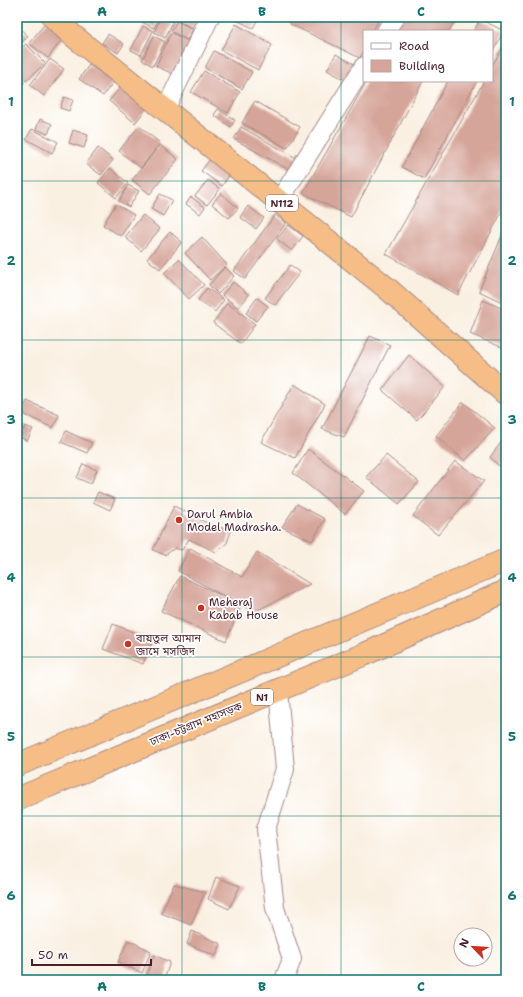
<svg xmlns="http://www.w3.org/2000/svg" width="523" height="997" viewBox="0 0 523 997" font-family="'Shantell Sans','Noto Sans Bengali',sans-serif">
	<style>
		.building { fill: #d6a59a }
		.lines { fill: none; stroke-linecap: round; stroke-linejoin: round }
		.street-casing { stroke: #a28886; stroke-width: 20 }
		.highway-casing { stroke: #a28886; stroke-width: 24 }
		.street { stroke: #fff; stroke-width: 18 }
		.highway { stroke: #f6be86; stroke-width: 22 }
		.grid { fill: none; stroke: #0f766e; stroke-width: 1; stroke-opacity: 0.55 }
		.poi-dot { fill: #c8321e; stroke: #fff; stroke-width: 1.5 }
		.labels { text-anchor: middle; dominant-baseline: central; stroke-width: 3.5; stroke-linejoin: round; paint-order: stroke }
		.shield { fill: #fff; stroke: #80626b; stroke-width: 1 }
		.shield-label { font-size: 10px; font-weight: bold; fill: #4a1f2b }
		.poi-label { font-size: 11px; fill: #4a1f2b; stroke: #fff; text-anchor: start }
		.street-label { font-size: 11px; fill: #4a1f2b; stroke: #fff }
		.neatline { fill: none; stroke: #0f766e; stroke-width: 1.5 }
		.grid-label { font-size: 13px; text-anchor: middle; font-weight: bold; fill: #0f766e }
	</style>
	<rect width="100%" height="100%" fill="#fff"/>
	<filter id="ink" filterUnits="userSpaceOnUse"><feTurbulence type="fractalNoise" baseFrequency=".025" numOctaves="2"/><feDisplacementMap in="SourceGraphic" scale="8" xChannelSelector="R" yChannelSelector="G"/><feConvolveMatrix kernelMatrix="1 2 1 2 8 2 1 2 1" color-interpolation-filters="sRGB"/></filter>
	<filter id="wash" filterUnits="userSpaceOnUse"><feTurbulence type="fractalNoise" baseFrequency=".012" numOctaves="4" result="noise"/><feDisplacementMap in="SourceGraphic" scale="16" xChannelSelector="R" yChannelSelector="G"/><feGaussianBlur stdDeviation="0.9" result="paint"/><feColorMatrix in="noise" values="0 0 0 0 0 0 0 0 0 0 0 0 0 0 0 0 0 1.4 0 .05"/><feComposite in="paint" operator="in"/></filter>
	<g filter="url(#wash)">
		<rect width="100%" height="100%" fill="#faf0e2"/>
		<g id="blocks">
			<!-- building -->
			<g class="building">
				<polygon points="144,17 160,17 154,28 142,22"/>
				<polygon points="161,17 173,22 165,38 154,32"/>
				<polygon points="172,17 198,17 192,28"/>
				<polygon points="230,17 259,17 253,28"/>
				<polygon points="293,17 380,17 373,31 364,31 364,50 360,58 290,24"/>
				<polygon points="403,17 457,17 449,31 395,31"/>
				<polygon points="480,19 504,31 492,53 492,31 474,31"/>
				<polygon points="48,20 66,34 48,58 29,43"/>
				<polygon points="177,21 193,29 187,40 171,31"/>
				<polygon points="236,24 272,45 258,70 221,50"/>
				<polygon points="17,26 28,36 17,48"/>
				<polygon points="143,26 153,31 141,55 131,50"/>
				<polygon points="171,33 191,42 175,75 156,66"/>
				<polygon points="108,34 124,44 118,53 102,43"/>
				<polygon points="154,36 165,42 153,66 142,60"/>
				<polygon points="506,42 506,204 458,295 386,254 484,81 492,81 492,66"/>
				<polygon points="26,44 45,63 26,81 17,71 17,52"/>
				<polygon points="214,51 252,72 242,89 205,68"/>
				<polygon points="336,54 356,65 347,81 327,70"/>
				<polygon points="50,59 64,69 44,96 30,85"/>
				<polygon points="89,65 113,82 103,96 79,79"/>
				<polygon points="204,71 240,92 228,113 191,92"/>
				<polygon points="17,76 24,82 17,90"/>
				<polygon points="367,81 423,81 351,217 303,193"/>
				<polygon points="448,81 477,81 424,179 402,167"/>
				<polygon points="120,88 146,109 135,123 109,101"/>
				<polygon points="64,97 73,100 69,111 60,108"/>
				<polygon points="255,101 300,127 287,148 242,123"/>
				<polygon points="218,109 235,120 231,127 214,115"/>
				<polygon points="40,119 52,124 48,134 36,129"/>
				<polygon points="139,126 160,143 141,168 119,151"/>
				<polygon points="241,127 298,159 291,171 234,139"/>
				<polygon points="32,129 58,142 52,153 26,139"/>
				<polygon points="73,130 88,135 84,148 69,143"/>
				<polygon points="160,145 178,159 150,194 132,180"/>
				<polygon points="98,148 113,160 101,175 86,164"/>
				<polygon points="210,159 230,174 222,186 201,171"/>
				<polygon points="110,168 128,183 116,198 98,183"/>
				<polygon points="208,180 220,189 207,205 195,196"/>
				<polygon points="128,185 139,191 129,207 119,201"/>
				<polygon points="221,193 238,208 229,218 212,204"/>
				<polygon points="160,194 172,200 163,216 151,209"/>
				<polygon points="191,197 205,207 200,214 186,204"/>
				<polygon points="116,204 134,215 121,236 103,225"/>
				<polygon points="248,206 264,218 256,229 240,217"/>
				<polygon points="143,215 160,229 141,251 125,237"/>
				<polygon points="275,215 286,223 245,279 234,271"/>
				<polygon points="288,225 303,236 292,251 277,239"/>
				<polygon points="506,226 506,304 479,291"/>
				<polygon points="170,232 182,242 160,269 147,259"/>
				<polygon points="202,237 227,265 225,267 234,276 218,294 209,285 225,267 210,280 185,253"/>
				<polygon points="179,259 204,285 189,299 164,273"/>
				<polygon points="290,265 300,272 275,305 265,298"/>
				<polygon points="233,282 249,295 238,308 222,295"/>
				<polygon points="207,288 224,300 215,312 198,300"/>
				<polygon points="257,298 268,306 256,321 246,313"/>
				<polygon points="483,300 506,310 506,349 470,334"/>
				<polygon points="227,303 255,324 241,344 213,323"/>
				<polygon points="370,336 390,345 344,437 322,429"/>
				<polygon points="409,355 445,387 417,420 382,390"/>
				<polygon points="294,384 325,404 295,458 261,442"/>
				<polygon points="27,401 59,415 53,428 21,413"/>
				<polygon points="463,402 495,428 465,461 436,436"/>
				<polygon points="17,422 23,425 17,437"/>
				<polygon points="25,426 33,429 27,441 20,437"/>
				<polygon points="66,431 92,443 87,453 61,442"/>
				<polygon points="506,436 506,458 499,466 490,457"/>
				<polygon points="308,449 364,491 345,514 293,473"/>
				<polygon points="386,455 419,482 399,504 366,477"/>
				<polygon points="455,461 484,481 438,535 413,516"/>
				<polygon points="83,464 97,470 91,484 77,478"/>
				<polygon points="98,492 115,499 110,510 93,502"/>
				<polygon points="297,504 325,519 312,541 282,527"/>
				<polygon points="174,506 205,522 231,531 227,543 216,552 189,539 182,550 175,548 165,555 153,550"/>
				<polygon points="190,548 242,577 257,552 310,584 254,612 241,605 226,641 161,611 180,576 237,603 178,571"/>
				<polygon points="113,624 153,640 143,664 103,649"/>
				<polygon points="216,877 240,886 229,909 208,899"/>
				<polygon points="174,884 205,892 191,925 161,913"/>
				<polygon points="192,931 221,944 216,956 187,944"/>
				<polygon points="128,940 151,951 142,973 118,962"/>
				<polygon points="154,955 170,962 164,980 159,980 147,974"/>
			</g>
		</g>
	</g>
	<g filter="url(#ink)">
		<use href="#blocks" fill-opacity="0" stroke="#a28886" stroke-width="1"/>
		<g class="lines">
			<!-- street casing -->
			<g class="street-casing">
				<g id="street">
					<polyline points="386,31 395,17"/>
					<polyline points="165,110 210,17"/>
					<polyline points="279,201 364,66"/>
					<polyline points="278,690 285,769 266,829 275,908 292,959 284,980"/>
				</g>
			</g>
			<!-- highway casing -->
			<g class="highway-casing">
				<g id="highway">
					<polyline points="53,17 71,34 388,289 506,394"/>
					<polyline points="17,765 506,560"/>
					<polyline points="17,799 365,654 506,591"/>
				</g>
			</g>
			<!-- street -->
			<use href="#street" class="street"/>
			<!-- highway -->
			<use href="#highway" class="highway"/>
		</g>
	</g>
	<!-- grid -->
	<path class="grid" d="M182 17V980M341 17V980M17 181H506M17 340H506M17 498H506M17 657H506M17 816H506"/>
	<!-- markers -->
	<g class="poi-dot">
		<circle cx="179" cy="520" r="4"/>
		<circle cx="201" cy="608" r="4"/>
		<circle cx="128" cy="644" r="4"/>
	</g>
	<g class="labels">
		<!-- shield labels -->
		<g class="shield">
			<rect x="266" y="195" width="32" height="16" rx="3"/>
			<rect x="251" y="689" width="22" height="16" rx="3"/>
		</g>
		<g class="shield-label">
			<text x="282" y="203">N112</text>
			<text x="262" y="697">N1</text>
		</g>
		<!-- poi labels -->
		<g class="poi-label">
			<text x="187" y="514">Darul Ambia<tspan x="187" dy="13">Model Madrasha.</tspan></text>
			<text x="209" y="602">Meheraj<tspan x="209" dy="13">Kabab House</tspan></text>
			<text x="136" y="638">বায়তুল আমান<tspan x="136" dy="13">জামে মসজিদ</tspan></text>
		</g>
		<!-- street labels -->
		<g class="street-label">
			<text transform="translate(196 724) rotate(-22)">ঢাকা-চট্টগ্রাম মহাসড়ক</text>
		</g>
	</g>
	<!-- margin -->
	<rect width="523" height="997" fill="none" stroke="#fff" stroke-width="44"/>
	<!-- legend -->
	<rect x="363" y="30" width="130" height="52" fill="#ffffff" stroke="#b7a5aa"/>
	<rect x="371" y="43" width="20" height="6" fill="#ffffff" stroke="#b7a5aa"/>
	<text x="399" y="50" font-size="12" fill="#4a1f2b">Road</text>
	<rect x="371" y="60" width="20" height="12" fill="#d6a59a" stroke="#b7a5aa"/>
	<text x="399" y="70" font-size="12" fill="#4a1f2b">Building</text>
	<!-- north arrow -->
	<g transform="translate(473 947) rotate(295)"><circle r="19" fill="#ffffff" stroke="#b7a5aa"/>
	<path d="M0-3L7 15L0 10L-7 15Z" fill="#c8321e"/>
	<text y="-6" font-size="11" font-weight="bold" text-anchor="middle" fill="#4a1f2b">N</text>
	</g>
	<!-- scale -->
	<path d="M32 959v6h119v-6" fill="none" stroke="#4a1f2b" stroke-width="2"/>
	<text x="38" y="959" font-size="12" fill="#4a1f2b" stroke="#ffffff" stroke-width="3" paint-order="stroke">50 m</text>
	<rect x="22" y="22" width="479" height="953" class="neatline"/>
	<g class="grid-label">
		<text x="102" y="16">A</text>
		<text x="262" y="16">B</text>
		<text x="421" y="16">C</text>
		<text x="11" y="106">1</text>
		<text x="512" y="106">1</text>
		<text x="11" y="265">2</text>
		<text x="512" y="265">2</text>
		<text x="11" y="424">3</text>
		<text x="512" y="424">3</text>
		<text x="11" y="582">4</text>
		<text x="512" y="582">4</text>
		<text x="11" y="741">5</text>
		<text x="512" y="741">5</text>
		<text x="11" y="900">6</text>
		<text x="512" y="900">6</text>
		<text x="102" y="991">A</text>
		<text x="262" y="991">B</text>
		<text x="421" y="991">C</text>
	</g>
</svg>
